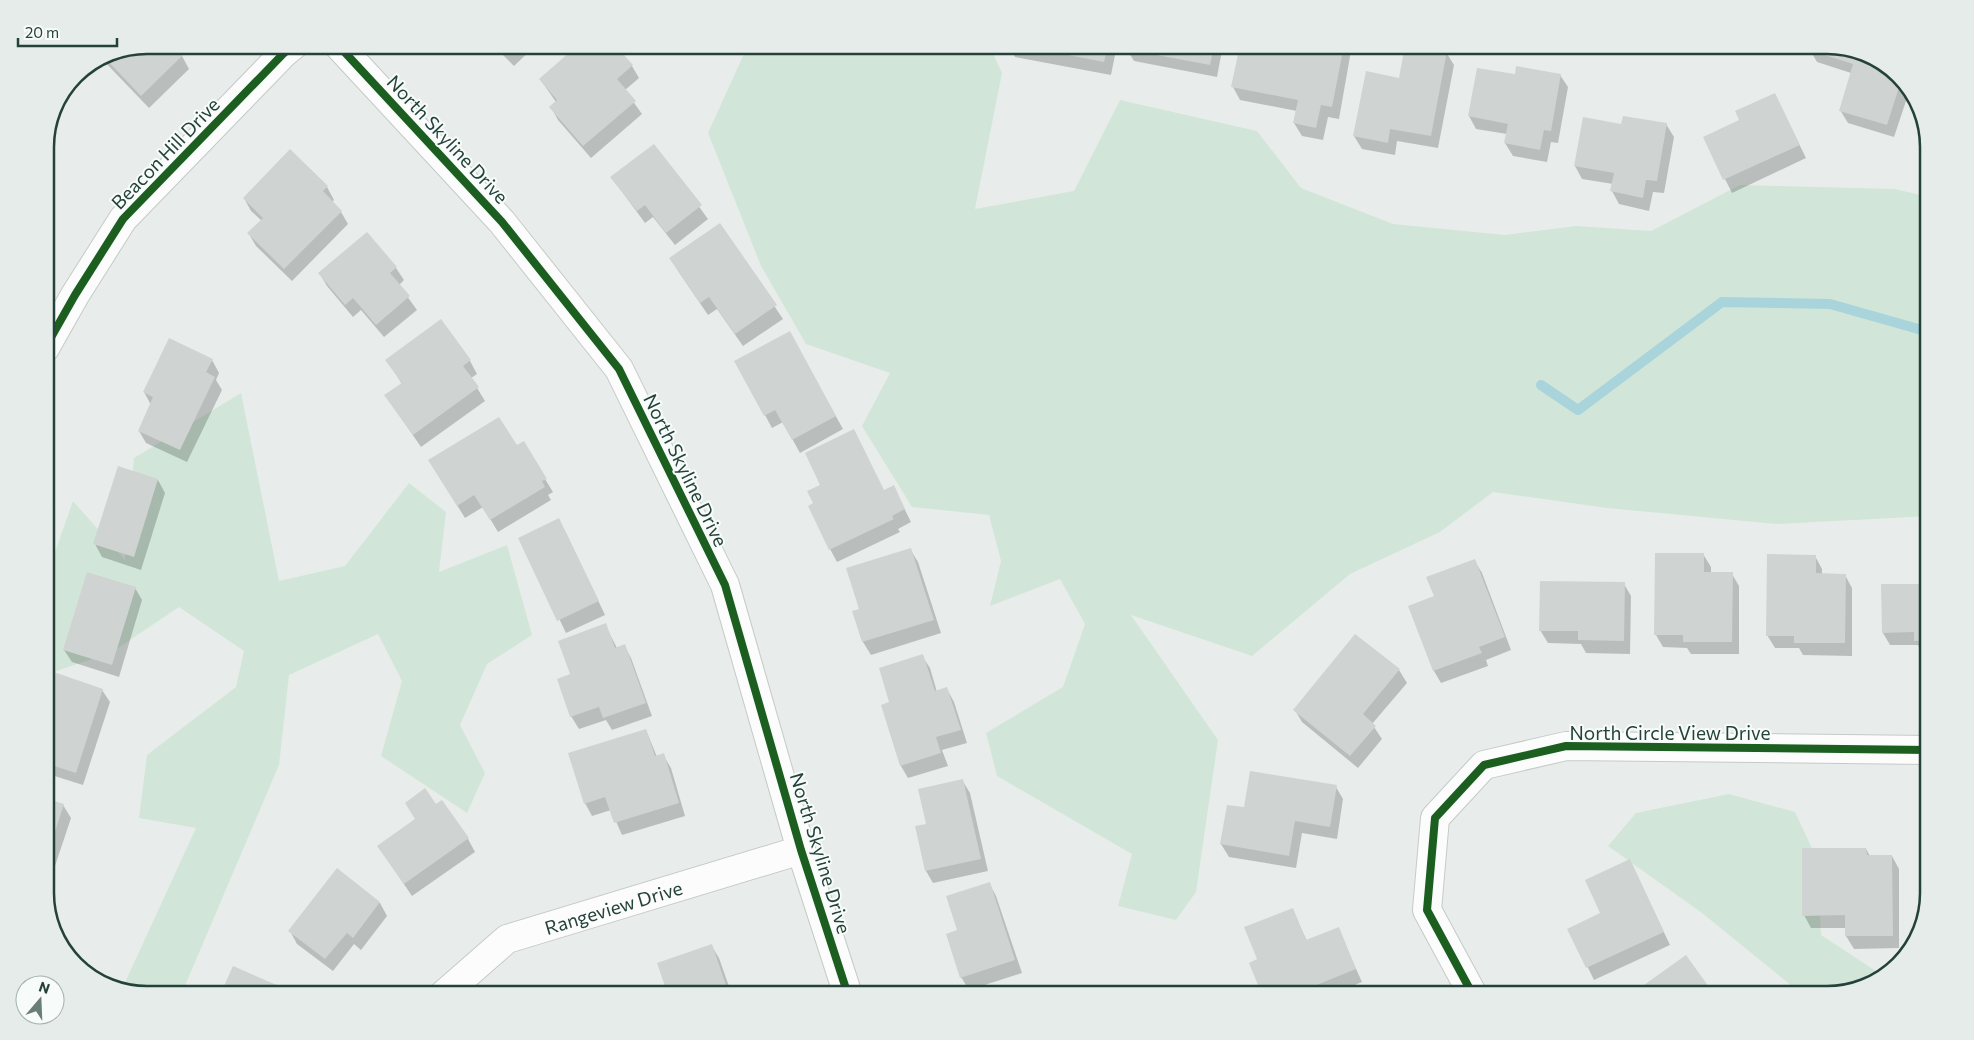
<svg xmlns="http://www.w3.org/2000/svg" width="1974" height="1040" viewBox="0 0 1974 1040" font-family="Commissioner,sans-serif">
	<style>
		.green { fill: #d1e6d8 }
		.shadow { fill: #0003 }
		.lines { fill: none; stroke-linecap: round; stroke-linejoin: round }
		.stream { stroke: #a9d4db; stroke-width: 10 }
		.building { fill: #cfd4d2 }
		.minor-casing { stroke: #c5cac8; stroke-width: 30 }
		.minor { stroke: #fcfcfc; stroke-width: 28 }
		.cycleway-casing { stroke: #f7fbf9; stroke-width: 11 }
		.cycleway { stroke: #1b5e20; stroke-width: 8 }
		.labels { text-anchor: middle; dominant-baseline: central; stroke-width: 4; stroke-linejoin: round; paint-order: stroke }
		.street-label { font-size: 19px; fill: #24423a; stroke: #f7fbf9 }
		.rim { fill: none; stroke: #24423a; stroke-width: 2.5 }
	</style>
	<rect width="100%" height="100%" fill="#e8edeb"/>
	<!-- green -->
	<g class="green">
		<polygon points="748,45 989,45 1002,73 975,209 1074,191 1120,100 1257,131 1301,188 1393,224 1505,235 1576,226 1651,231 1740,185 1895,189 1929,197 1929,516 1776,524 1607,508 1493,492 1440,532 1350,574 1252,656 1131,615 1218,740 1196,892 1176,920 1118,906 1132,854 997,776 986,733 1063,687 1085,624 1060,579 990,606 1001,561 989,515 912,507 862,426 890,373 806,344 761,266 708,133"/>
		<polygon points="241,393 279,581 345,566 409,483 446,512 439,572 507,545 532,635 487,664 460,725 485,773 467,813 381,756 402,681 378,634 289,675 279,765 181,995 147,995 122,989 196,828 139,818 147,755 236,687 244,651 179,607 112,652 45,675 45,574 49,569 73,501 125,560 134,458"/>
		<polygon points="1729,794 1795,812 1817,859 1821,935 1885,977 1883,978 1827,995 1803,995 1702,913 1608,846 1636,813"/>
	</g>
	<!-- shadow -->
	<g class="shadow">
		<polygon points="147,45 171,45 182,56 189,69 149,108 101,58 108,53"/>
		<polygon points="493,45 536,45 514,66"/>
		<polygon points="580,45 614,45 632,66 639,78 625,90 642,114 591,158 558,120 551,107 556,102 540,79"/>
		<polygon points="1009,45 1117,45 1111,75 1015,57"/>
		<polygon points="1127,45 1223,45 1217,77 1134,61 1126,48"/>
		<polygon points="1241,45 1352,45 1339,119 1328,117 1323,140 1302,136 1294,123 1297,111 1240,100 1233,87"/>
		<polygon points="1406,45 1446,52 1454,65 1438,148 1397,141 1395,155 1362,149 1354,136 1400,79"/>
		<polygon points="1811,45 1827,45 1872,56 1910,89 1894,137 1848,123 1840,110 1851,73 1817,62 1810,50"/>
		<polygon points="100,58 87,70 85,68"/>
		<polygon points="1560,75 1568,87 1558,143 1551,142 1547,162 1513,156 1505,143 1507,134 1476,129 1469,116 1516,76"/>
		<polygon points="1781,107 1806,158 1732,193 1704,137"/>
		<polygon points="1666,124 1674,137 1664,193 1653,192 1649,211 1619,204 1612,191 1613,184 1582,179 1575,166 1622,126"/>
		<polygon points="46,135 53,147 45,158 45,141"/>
		<polygon points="654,145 708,219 675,245 653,217 645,223 612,178"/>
		<polygon points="327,187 334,200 332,202 341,212 348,224 292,281 256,246 249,234 262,221 251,211 244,198"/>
		<polygon points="720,225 783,319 743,346 717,309 708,315 678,271"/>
		<polygon points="367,233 396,268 404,280 399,285 417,310 384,337 361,310 353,317 327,286 320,274"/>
		<polygon points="796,345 843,429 800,453 783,422 772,428 736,361"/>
		<polygon points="212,360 219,373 216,380 222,390 187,462 146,443 139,431 151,405 144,392"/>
		<polygon points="387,360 470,361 477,374 471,378 485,401 421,447 386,396 402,384"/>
		<polygon points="517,447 545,479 553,492 548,495 551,500 498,532 483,507 465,518 437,473"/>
		<polygon points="158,480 165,493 141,570 102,557 95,544"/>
		<polygon points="884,491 900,500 911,522 898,529 900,532 837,562 830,549 815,504"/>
		<polygon points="566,533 605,615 566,633 520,538"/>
		<polygon points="910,549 918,562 941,633 871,655 863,642 854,611 861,610"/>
		<polygon points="1703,554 1711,567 1711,574 1732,574 1739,586 1739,654 1691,654 1687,648 1663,647 1656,635"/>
		<polygon points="1815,556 1822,569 1822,575 1845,575 1852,588 1852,656 1803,655 1799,648 1775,648 1767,635"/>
		<polygon points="1474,560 1482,573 1511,650 1486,660 1488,666 1441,683 1434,671 1410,606 1436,597"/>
		<polygon points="1929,568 1929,653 1922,653 1918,645 1890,645 1883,633 1926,585"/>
		<polygon points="1624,584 1631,596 1630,654 1586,653 1581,644 1548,643 1540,630"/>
		<polygon points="135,588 142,600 119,677 72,662 64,650"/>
		<polygon points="605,625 617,648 624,645 631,658 652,716 612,730 606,720 579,729 571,716"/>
		<polygon points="1356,636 1399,670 1407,683 1372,724 1382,739 1358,768 1302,722 1295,710"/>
		<polygon points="922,656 930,668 937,692 947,689 954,702 967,743 942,750 948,766 908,778 901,766 891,703"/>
		<polygon points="45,684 102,690 110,702 83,785 45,773"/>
		<polygon points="646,730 657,757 663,755 671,768 685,816 622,835 611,810 592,816 585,803"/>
		<polygon points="962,780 970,793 988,871 933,883 926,871 928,825"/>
		<polygon points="1336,787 1343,799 1337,839 1302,833 1296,868 1229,857 1221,844 1245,809"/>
		<polygon points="45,799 63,805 71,818 48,887 45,886"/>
		<polygon points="436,805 468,839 475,852 412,896 378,846"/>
		<polygon points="1866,849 1870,856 1892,856 1899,869 1899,948 1854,949 1846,936 1846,928 1811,928 1804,915"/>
		<polygon points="337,870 380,903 387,916 361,950 354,944 333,971 297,944 290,931"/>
		<polygon points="1636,873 1670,945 1594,980 1569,929 1602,913"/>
		<polygon points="989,883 996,896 1022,973 969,990 961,977 959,931"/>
		<polygon points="1292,909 1307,941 1338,929 1362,982 1330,995 1263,995 1259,960"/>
		<polygon points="711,945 719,958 732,995 669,995"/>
		<polygon points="278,987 282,995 222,995"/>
	</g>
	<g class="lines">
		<!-- stream -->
		<polyline class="stream" points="1541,385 1578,410 1722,302 1830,304 1929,332"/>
	</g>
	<!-- building -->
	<g class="building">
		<polygon points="147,45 173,45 183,55 141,96 103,56 108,53"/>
		<polygon points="497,45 516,45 506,54"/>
		<polygon points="578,45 615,45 633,65 617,79 636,101 583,146 549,107 557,100 539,79"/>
		<polygon points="1017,45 1108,45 1104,62"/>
		<polygon points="1126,45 1214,45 1210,65 1125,49"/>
		<polygon points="1240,45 1344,45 1332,107 1321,105 1316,128 1293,123 1298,100 1231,87"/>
		<polygon points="1405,45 1447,51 1431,136 1390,129 1388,143 1353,136 1366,71 1399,78"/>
		<polygon points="1810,45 1827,45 1872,56 1901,81 1887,125 1839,111 1853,64 1809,50"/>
		<polygon points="1516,66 1561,74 1551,131 1544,130 1540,150 1504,143 1508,124 1468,116 1477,68 1515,74"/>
		<polygon points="1775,93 1800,145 1723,180 1703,137 1739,120 1735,111"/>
		<polygon points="1623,116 1667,123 1657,181 1646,180 1643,198 1610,191 1614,173 1574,166 1583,117 1621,124"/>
		<polygon points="654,144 702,205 666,233 645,205 637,211 610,177"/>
		<polygon points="290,149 328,186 323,191 342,211 284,269 247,233 263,218 243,198"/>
		<polygon points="720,223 777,305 735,334 709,297 700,303 669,258"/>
		<polygon points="367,232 397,267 390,273 410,296 376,325 353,298 345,305 318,273"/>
		<polygon points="441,319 471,360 463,366 479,387 413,435 384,395 402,383 385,360"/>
		<polygon points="790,331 836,416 792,440 775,410 764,416 734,361"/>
		<polygon points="169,338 213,359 206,372 215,377 180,450 138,431 153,397 143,392"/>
		<polygon points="499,417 517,445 524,441 547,479 542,481 545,487 490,520 474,495 457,506 428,460"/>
		<polygon points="854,429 884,490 894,485 905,509 892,516 894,519 829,550 808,506 813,503 807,491 820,485 805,453"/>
		<polygon points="118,466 158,479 134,557 93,544"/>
		<polygon points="559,518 599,601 557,621 518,538"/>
		<polygon points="911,548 934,620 862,642 852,611 859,609 846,568"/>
		<polygon points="1655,553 1704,553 1704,572 1733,572 1732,642 1683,642 1683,635 1654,635"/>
		<polygon points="1767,554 1816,555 1816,573 1846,574 1845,643 1794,643 1794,636 1766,636"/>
		<polygon points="1475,559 1505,637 1479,647 1482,653 1433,671 1408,606 1434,596 1426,577"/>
		<polygon points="1925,567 1929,567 1929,640 1914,641 1914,632 1882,633 1881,584 1925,584"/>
		<polygon points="87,572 136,587 112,665 63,650"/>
		<polygon points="1540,581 1625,582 1624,641 1578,640 1578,631 1539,631"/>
		<polygon points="606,623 615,648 625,644 646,703 603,718 599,707 570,717 557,679 570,674 558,641"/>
		<polygon points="1355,634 1400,669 1363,714 1376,726 1350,756 1293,710"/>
		<polygon points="923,654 935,691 947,687 961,730 936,737 941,753 900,766 881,705 889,702 879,668"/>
		<polygon points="48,670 103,689 76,773 45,763 45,680"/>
		<polygon points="646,729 655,756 664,753 679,803 614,823 605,797 584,804 568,753"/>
		<polygon points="1250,771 1337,785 1330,827 1295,821 1289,856 1220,844 1227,805 1244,807"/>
		<polygon points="963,779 981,859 925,871 915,826 926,824 918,789"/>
		<polygon points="425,788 436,804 442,800 469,838 404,884 377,846 415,819 405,803"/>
		<polygon points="45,798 64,804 46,859 45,859"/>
		<polygon points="1802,848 1866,848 1867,855 1892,855 1893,936 1845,936 1845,915 1802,916"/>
		<polygon points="1630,859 1664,932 1586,968 1567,929 1600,913 1585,880"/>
		<polygon points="337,868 380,902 353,938 347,933 325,959 288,931"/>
		<polygon points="990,882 1015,960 960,978 946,934 957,930 946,896"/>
		<polygon points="1293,908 1306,940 1339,927 1356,969 1292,995 1262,995 1249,963 1257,959 1244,927"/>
		<polygon points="712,944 727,988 717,992 718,995 668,995 657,963"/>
		<polygon points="1686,955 1714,994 1713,995 1630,995"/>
		<polygon points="233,966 279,986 275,995 220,995"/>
		<polygon points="1025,986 1029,995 1002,995"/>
	</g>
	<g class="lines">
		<!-- minor casing -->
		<g class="minor-casing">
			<g id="minor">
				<polyline points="338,45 502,222 619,369 725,585 801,850 848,995"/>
				<polyline points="45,348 75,295 123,219 283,54 294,45"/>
				<path id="s1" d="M443 995 507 939 801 850"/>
				<polyline points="1473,995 1427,910 1435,818 1484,765 1566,746 1929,750"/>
			</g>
		</g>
		<!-- minor -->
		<use href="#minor" class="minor"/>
		<!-- cycleway casing -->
		<g class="cycleway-casing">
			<g id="cycleway">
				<polyline points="338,45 502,222 619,369 725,585 801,850 848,995"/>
				<polyline points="45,348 75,295 123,219 283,54 294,45"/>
				<polyline points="1473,995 1427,910 1435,818 1484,765 1566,746 1929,750"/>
			</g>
		</g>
		<!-- cycleway -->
		<use href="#cycleway" class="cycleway"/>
	</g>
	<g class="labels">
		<!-- street labels -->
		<g class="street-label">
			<text transform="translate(448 139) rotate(47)">North Skyline Drive</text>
			<text transform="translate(165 153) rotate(-46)">Beacon Hill Drive</text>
			<text transform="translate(686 470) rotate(64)">North Skyline Drive</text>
			<text x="1670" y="732">North Circle View Drive</text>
			<text transform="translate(821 853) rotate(73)">North Skyline Drive</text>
			<text stroke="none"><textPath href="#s1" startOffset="196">Rangeview Drive</textPath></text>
		</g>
	</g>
	<!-- crop -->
	<path d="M0 0H1974V1040H0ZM147 54H1827A93 93 0 0 1 1920 147V893A93 93 0 0 1 1827 986H147A93 93 0 0 1 54 893V147A93 93 0 0 1 147 54Z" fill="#e6ecea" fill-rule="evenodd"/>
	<path class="rim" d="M147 54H1827A93 93 0 0 1 1920 147V893A93 93 0 0 1 1827 986H147A93 93 0 0 1 54 893V147A93 93 0 0 1 147 54Z"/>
	<!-- north arrow -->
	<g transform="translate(40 1000) rotate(19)"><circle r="24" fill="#f7fbf9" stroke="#a3b1ad"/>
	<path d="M0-4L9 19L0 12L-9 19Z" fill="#697e78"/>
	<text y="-8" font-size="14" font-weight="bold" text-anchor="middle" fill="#24423a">N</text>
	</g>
	<!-- scale -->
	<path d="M18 38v8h99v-8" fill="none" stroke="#24423a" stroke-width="2.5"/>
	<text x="25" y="38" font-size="15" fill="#24423a" stroke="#f7fbf9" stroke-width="4" paint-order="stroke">20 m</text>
</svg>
